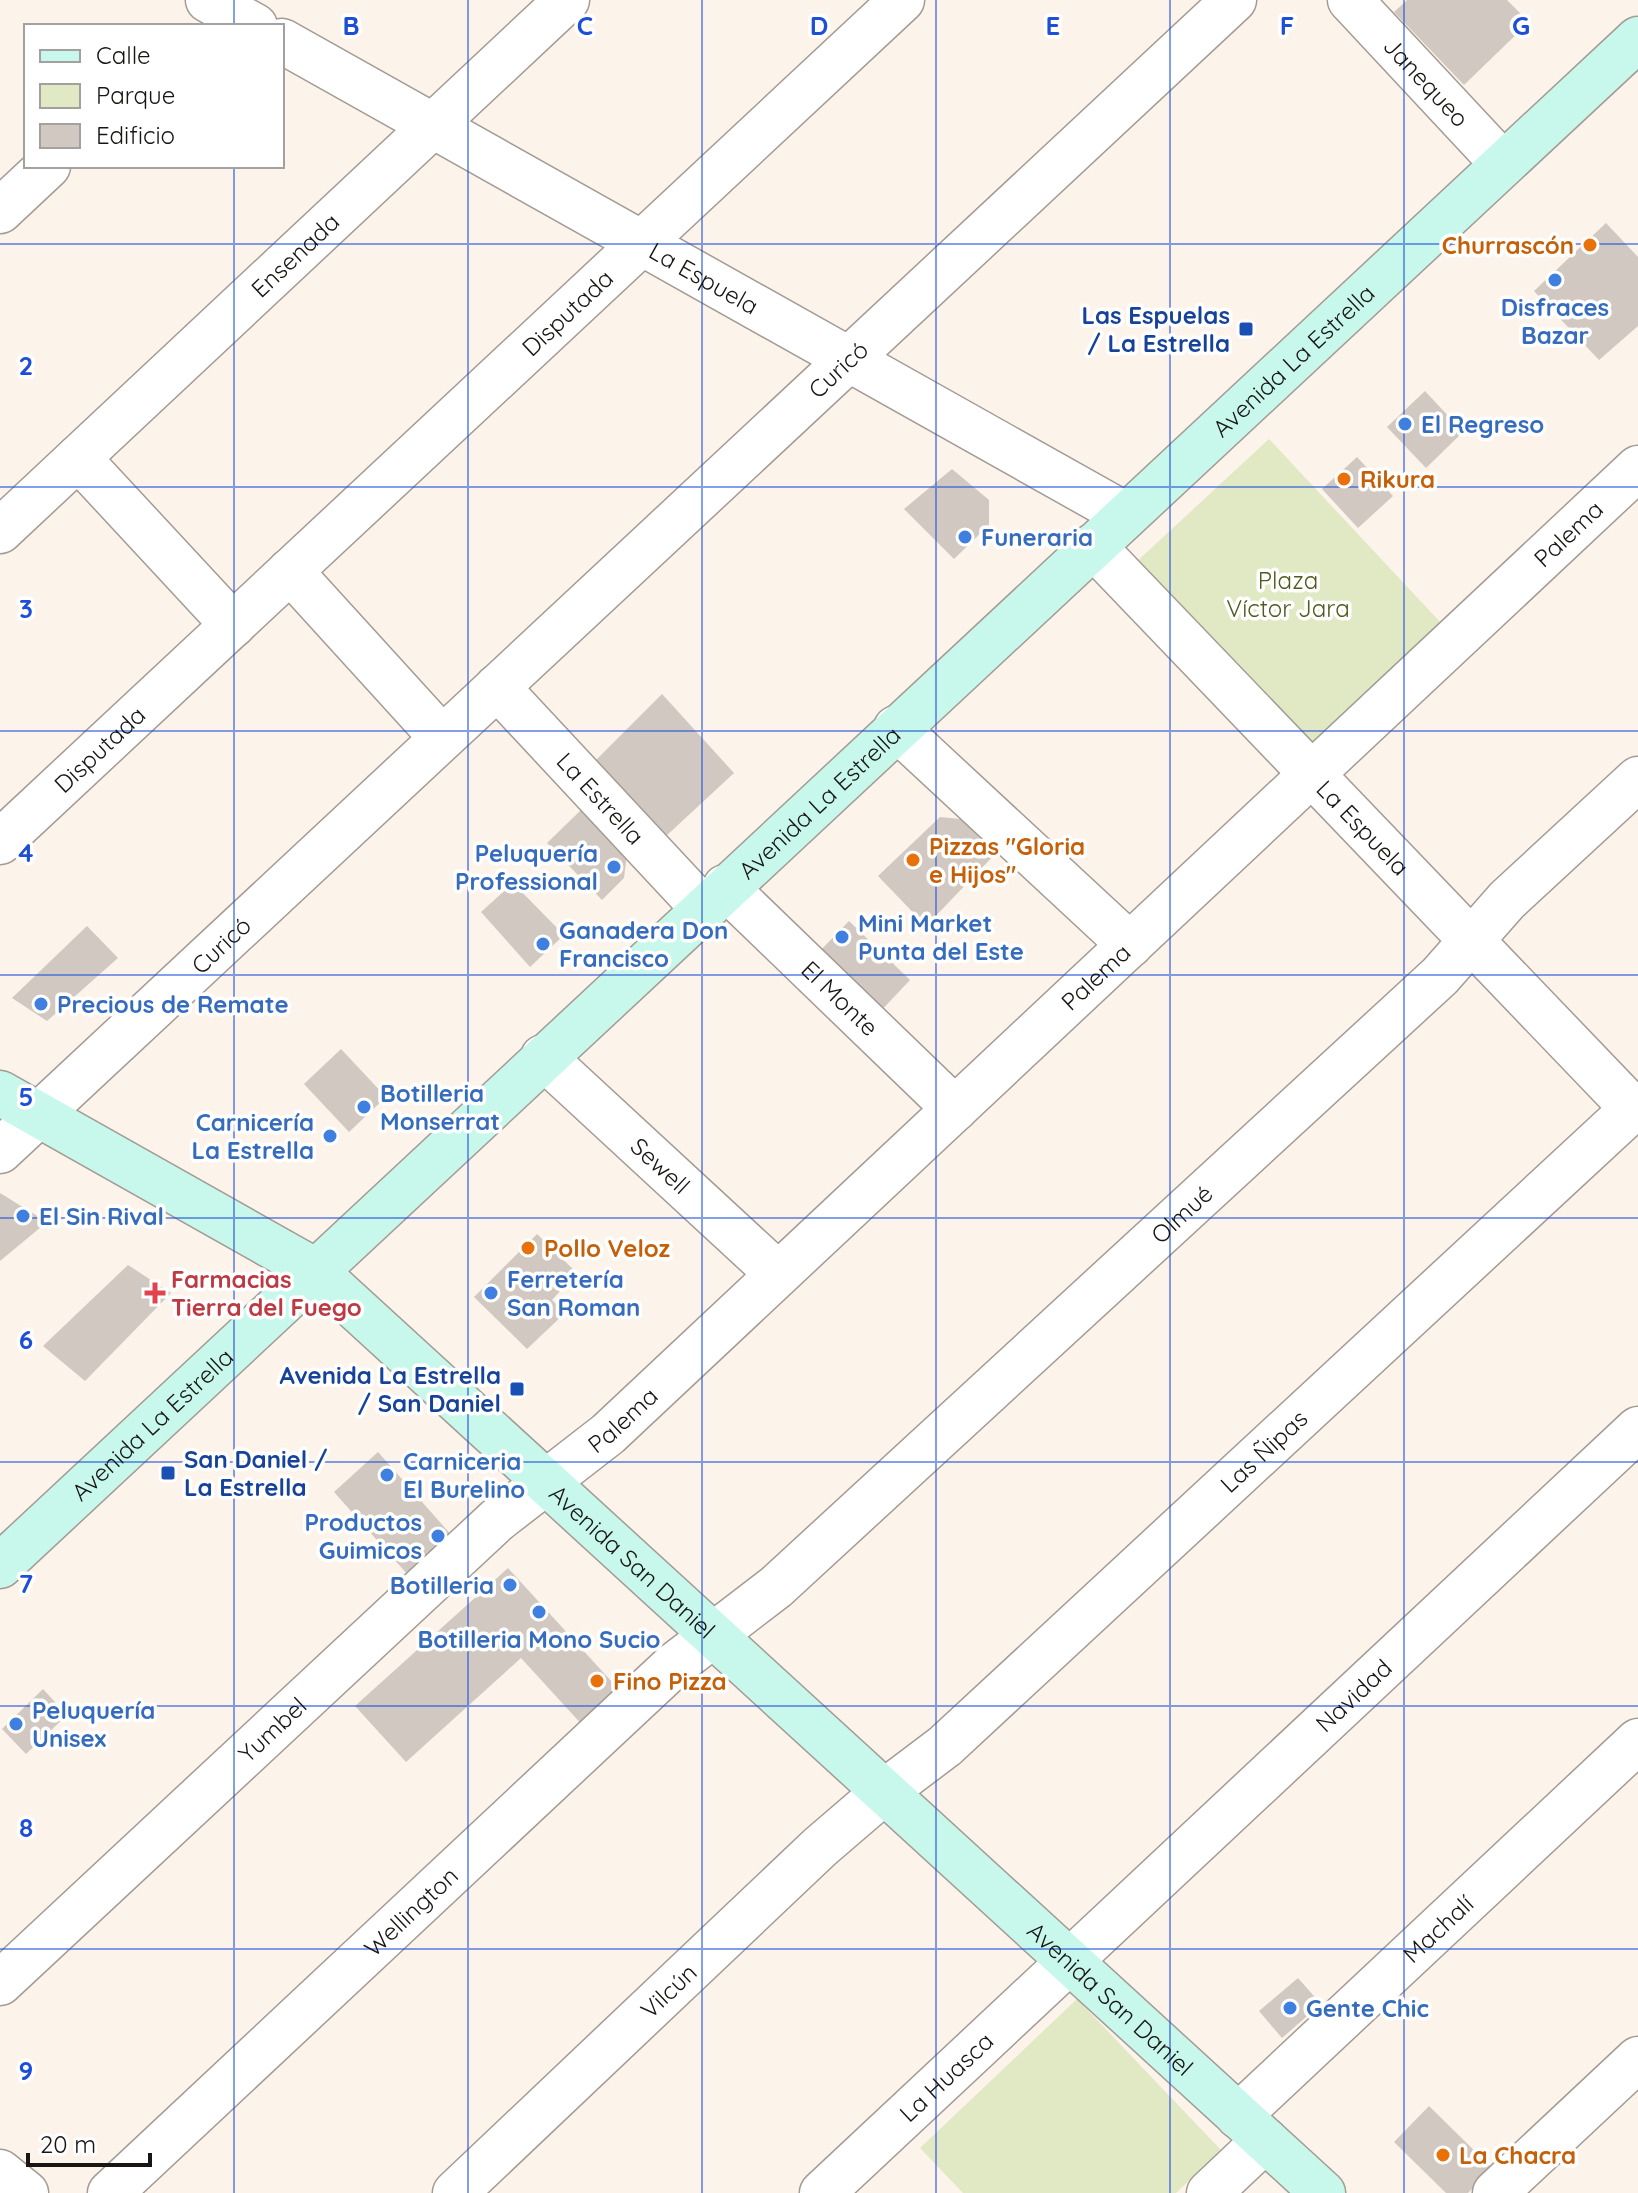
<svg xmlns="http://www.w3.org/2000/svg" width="1638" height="2193" viewBox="0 0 1638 2193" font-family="Quicksand,sans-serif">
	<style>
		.green { fill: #e1e8c4 }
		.building { fill: #d1c9c1 }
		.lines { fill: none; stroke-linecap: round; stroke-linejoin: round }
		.street-casing { stroke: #a39b94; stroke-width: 47 }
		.secondary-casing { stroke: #a39b94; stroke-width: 47 }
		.street { stroke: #fff; stroke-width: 44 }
		.secondary { stroke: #c8f8ec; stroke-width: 44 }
		.grid { fill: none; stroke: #1d4ed8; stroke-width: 2; stroke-opacity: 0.55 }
		.food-dot { fill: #e8710a; stroke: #fff; stroke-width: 3 }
		.shop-dot { fill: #3f7fe0; stroke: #fff; stroke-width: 3 }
		.transit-dot { fill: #1a4fb4; stroke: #fff; stroke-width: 3 }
		.health-dot { fill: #e0444e; stroke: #fff; stroke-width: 3 }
		.labels { text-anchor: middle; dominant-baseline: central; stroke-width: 7; stroke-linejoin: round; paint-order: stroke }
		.street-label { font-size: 24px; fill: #181512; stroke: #fff }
		.food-label { font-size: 24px; font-weight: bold; fill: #c56008; stroke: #fff; text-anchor: start }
		.shop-label { font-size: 24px; font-weight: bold; fill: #366cbe; stroke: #fff; text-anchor: start }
		.transit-label { font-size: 24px; font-weight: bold; fill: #164399; stroke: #fff; text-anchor: end }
		.park-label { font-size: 24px; fill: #525a1e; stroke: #fff }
		.health-label { font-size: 24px; font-weight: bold; fill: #be3a42; stroke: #fff; text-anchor: start }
		.grid-label { font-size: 26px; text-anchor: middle; font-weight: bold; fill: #1d4ed8; stroke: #fff; stroke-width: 7; stroke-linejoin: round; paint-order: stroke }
	</style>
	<rect width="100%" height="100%" fill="#fcf3eb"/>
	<!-- green -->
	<g class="green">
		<polygon points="1269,439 1442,624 1307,750 1133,565"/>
		<polygon points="1077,1999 1221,2150 1176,2193 963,2193 920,2148"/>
	</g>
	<!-- building -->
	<g class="building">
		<polygon points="1407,0 1507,0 1529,22 1464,85 1394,12"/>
		<polygon points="1606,223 1638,257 1638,326 1599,360 1534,291"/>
		<polygon points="1425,391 1463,432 1426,468 1387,427"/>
		<polygon points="1357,457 1393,496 1358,528 1322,489"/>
		<polygon points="952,469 989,500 989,525 954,559 904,509"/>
		<polygon points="662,694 734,773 665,837 595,761"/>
		<polygon points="581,810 627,854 624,878 602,900 547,843"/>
		<polygon points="940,817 960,819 998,851 926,926 878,876"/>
		<polygon points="513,883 564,935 530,967 481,912"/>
		<polygon points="849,921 910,980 877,1015 816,955"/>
		<polygon points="87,926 118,958 47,1021 12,998"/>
		<polygon points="341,1049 386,1097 349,1132 304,1084"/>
		<polygon points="0,1193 47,1222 0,1261"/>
		<polygon points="537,1234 577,1273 552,1300 565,1313 527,1349 474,1297"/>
		<polygon points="128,1265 171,1293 85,1381 43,1346"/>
		<polygon points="378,1452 453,1537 409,1576 334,1492"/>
		<polygon points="508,1568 623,1694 585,1728 521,1658 406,1762 355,1706"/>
		<polygon points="43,1689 67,1715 26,1754 2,1729"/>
		<polygon points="1298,1978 1321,2004 1282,2038 1259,2011"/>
		<polygon points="1429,2106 1492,2168 1468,2193 1446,2193 1394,2142"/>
	</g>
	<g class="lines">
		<!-- street casing -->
		<g class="street-casing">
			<g id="street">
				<polyline points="208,0 255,26"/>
				<path id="s1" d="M1350 0 1503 164"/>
				<path id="s2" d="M282 41 1126 515"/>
				<polyline points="0,211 48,166"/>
				<polyline points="78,458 233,625"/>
				<path id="s3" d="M0 531 567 0"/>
				<path id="s4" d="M1093 546 1633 1109"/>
				<polyline points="290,571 442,738"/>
				<path id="s5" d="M497 687 703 908"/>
				<polyline points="896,728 1130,945"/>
				<path id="s6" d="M0 842 902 0"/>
				<path id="s7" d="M725 887 955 1109"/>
				<path id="s8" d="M543 1057 778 1274"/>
				<path id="s9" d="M0 1151 1234 0"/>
				<path id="s10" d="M0 1983 497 1520 608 1434 1638 468"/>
				<path id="s11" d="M1238 2116 1638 1741"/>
				<polyline points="0,2172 26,2193"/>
				<path id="s12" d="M110 2193 673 1666 776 1587 1440 976 1507 900 1638 779"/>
				<path id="s13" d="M455 2193 820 1847 884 1792 945 1746 1638 1104"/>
				<path id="s14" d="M822 2193 1638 1429"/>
				<polyline points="1209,2193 1265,2140"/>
				<polyline points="1495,2193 1638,2059"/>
			</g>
		</g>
		<!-- secondary casing -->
		<g class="secondary-casing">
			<g id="secondary">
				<path id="s15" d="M0 1093 314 1270 1323 2193"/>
				<path id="s16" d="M0 1566 1638 39"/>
			</g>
		</g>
		<!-- street -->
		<use href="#street" class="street"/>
		<!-- secondary -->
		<use href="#secondary" class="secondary"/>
	</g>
	<!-- grid -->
	<path class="grid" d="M234 0V26M468 0V2193M702 0V2193M936 0V2193M1170 0V2193M1404 0V2193M234 166V2193M0 244H1638M0 487H1638M0 731H1638M0 975H1638M0 1218H1638M0 1462H1638M0 1706H1638M0 1949H1638"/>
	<!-- markers -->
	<g class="food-dot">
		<circle cx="1590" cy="245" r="8"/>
		<circle cx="1344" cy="479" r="8"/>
		<circle cx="913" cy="860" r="8"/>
		<circle cx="528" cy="1248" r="8"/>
		<circle cx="597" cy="1681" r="8"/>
		<circle cx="1443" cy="2155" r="8"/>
	</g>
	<g class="shop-dot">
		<circle cx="1555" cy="280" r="8"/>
		<circle cx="1405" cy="424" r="8"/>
		<circle cx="965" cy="537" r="8"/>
		<circle cx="614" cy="867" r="8"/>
		<circle cx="842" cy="937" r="8"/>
		<circle cx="543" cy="944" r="8"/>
		<circle cx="41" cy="1004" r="8"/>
		<circle cx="364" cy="1107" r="8"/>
		<circle cx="330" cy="1136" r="8"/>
		<circle cx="23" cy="1216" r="8"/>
		<circle cx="491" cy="1293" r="8"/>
		<circle cx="387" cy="1475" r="8"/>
		<circle cx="438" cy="1536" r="8"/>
		<circle cx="510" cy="1585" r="8"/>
		<circle cx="539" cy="1612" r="8"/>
		<circle cx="16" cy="1724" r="8"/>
		<circle cx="1290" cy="2008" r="8"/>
	</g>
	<g class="transit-dot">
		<rect x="1238" y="321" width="16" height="16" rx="4"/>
		<rect x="509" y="1381" width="16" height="16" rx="4"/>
		<rect x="160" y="1465" width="16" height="16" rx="4"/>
	</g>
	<path class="health-dot" d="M151 1281h8v8h8v8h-8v8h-8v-8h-8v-8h8z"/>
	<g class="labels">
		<!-- street labels -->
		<g class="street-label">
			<text stroke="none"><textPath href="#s1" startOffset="112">Janequeo</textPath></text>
			<text stroke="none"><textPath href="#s3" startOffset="404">Ensenada</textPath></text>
			<text stroke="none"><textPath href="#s2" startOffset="484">La Espuela</textPath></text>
			<text stroke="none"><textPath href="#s6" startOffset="776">Disputada</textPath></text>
			<text stroke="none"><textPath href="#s16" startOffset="1768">Avenida La Estrella</textPath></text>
			<text stroke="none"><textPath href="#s9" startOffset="1146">Curicó</textPath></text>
			<text stroke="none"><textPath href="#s10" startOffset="2136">Palema</textPath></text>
			<text stroke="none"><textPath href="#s6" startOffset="136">Disputada</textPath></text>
			<text stroke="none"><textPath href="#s5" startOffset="152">La Estrella</textPath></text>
			<text stroke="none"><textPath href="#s16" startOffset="1120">Avenida La Estrella</textPath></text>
			<text stroke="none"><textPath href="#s4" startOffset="390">La Espuela</textPath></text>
			<text stroke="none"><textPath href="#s9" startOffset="302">Curicó</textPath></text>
			<text stroke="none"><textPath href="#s10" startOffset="1488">Palema</textPath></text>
			<text stroke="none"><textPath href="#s7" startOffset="160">El Monte</textPath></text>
			<text stroke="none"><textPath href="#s8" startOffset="160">Sewell</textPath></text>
			<text stroke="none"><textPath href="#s12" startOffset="1452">Olmué</textPath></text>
			<text stroke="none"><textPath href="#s10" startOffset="840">Palema</textPath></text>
			<text stroke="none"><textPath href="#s16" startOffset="208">Avenida La Estrella</textPath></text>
			<text stroke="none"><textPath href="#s13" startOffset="1098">Las Ñipas</textPath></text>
			<text stroke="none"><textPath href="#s15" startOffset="792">Avenida San Daniel</textPath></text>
			<text stroke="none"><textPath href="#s14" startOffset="728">Navidad</textPath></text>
			<text stroke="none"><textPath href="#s10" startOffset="372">Yumbel</textPath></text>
			<text stroke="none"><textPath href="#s12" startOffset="412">Wellington</textPath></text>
			<text stroke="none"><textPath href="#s11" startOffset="274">Machalí</textPath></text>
			<text stroke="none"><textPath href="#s13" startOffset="294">Vilcún</textPath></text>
			<text stroke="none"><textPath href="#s15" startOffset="1440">Avenida San Daniel</textPath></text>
			<text stroke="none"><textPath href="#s14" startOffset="170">La Huasca</textPath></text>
		</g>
		<!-- food labels -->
		<g class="food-label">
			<text x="1574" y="245" text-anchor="end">Churrascón</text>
			<text x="1360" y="479">Rikura</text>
			<text x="929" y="846">Pizzas "Gloria<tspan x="929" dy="28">e Hijos"</tspan></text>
			<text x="544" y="1248">Pollo Veloz</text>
			<text x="613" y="1681">Fino Pizza</text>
			<text x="1459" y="2155">La Chacra</text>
		</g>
		<!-- shop labels -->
		<g class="shop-label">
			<text x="1555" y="307" text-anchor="middle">Disfraces<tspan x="1555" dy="28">Bazar</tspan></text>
			<text x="1421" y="424">El Regreso</text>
			<text x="981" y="537">Funeraria</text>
			<text x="598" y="853" text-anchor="end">Peluquería<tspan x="598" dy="28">Professional</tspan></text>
			<text x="858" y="923">Mini Market<tspan x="858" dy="28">Punta del Este</tspan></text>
			<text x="559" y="930">Ganadera Don<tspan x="559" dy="28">Francisco</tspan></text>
			<text x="57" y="1004">Precious de Remate</text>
			<text x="380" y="1093">Botilleria<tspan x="380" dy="28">Monserrat</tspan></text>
			<text x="314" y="1122" text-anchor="end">Carnicería<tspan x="314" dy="28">La Estrella</tspan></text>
			<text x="39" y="1216">El Sin Rival</text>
			<text x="507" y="1279">Ferretería<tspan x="507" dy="28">San Roman</tspan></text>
			<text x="403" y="1461">Carniceria<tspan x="403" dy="28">El Burelino</tspan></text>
			<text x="422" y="1522" text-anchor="end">Productos<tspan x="422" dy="28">Guimicos</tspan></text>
			<text x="494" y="1585" text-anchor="end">Botilleria</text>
			<text x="539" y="1639" text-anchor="middle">Botilleria Mono Sucio</text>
			<text x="32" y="1710">Peluquería<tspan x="32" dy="28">Unisex</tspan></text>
			<text x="1306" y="2008">Gente Chic</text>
		</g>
		<!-- transit labels -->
		<g class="transit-label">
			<text x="1230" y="315">Las Espuelas<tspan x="1230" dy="28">/ La Estrella</tspan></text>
			<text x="501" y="1375">Avenida La Estrella<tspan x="501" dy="28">/ San Daniel</tspan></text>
			<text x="184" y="1459" text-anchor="start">San Daniel /<tspan x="184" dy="28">La Estrella</tspan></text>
		</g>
		<!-- park labels -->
		<g class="park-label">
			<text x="1288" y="580">Plaza<tspan x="1288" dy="28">Víctor Jara</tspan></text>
		</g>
		<!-- health labels -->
		<g class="health-label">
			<text x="171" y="1279">Farmacias<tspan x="171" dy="28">Tierra del Fuego</tspan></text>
		</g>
	</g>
	<g class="grid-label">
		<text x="351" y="35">B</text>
		<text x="585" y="35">C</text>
		<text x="819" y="35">D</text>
		<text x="1053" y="35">E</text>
		<text x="1287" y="35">F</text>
		<text x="1521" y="35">G</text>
		<text x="26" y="375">2</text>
		<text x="26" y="618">3</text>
		<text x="26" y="862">4</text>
		<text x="26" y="1106">5</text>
		<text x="26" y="1349">6</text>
		<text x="26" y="1593">7</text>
		<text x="26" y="1837">8</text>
		<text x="26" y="2080">9</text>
	</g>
	<!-- legend -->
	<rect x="24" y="24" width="260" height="144" fill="#ffffff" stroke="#a3a1a0" stroke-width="2"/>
	<rect x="40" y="50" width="40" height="12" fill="#c8f8ec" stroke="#a3a1a0" stroke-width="2"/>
	<text x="96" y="64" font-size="24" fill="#181512">Calle</text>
	<rect x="40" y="84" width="40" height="24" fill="#e1e8c4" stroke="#a3a1a0" stroke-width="2"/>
	<text x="96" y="104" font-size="24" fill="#181512">Parque</text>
	<rect x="40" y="124" width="40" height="24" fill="#d1c9c1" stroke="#a3a1a0" stroke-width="2"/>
	<text x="96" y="144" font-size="24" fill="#181512">Edificio</text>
	<!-- scale -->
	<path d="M28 2153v12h122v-12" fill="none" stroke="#181512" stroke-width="4"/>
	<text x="40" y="2153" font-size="24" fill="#181512" stroke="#ffffff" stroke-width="6" paint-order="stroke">20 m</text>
</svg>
